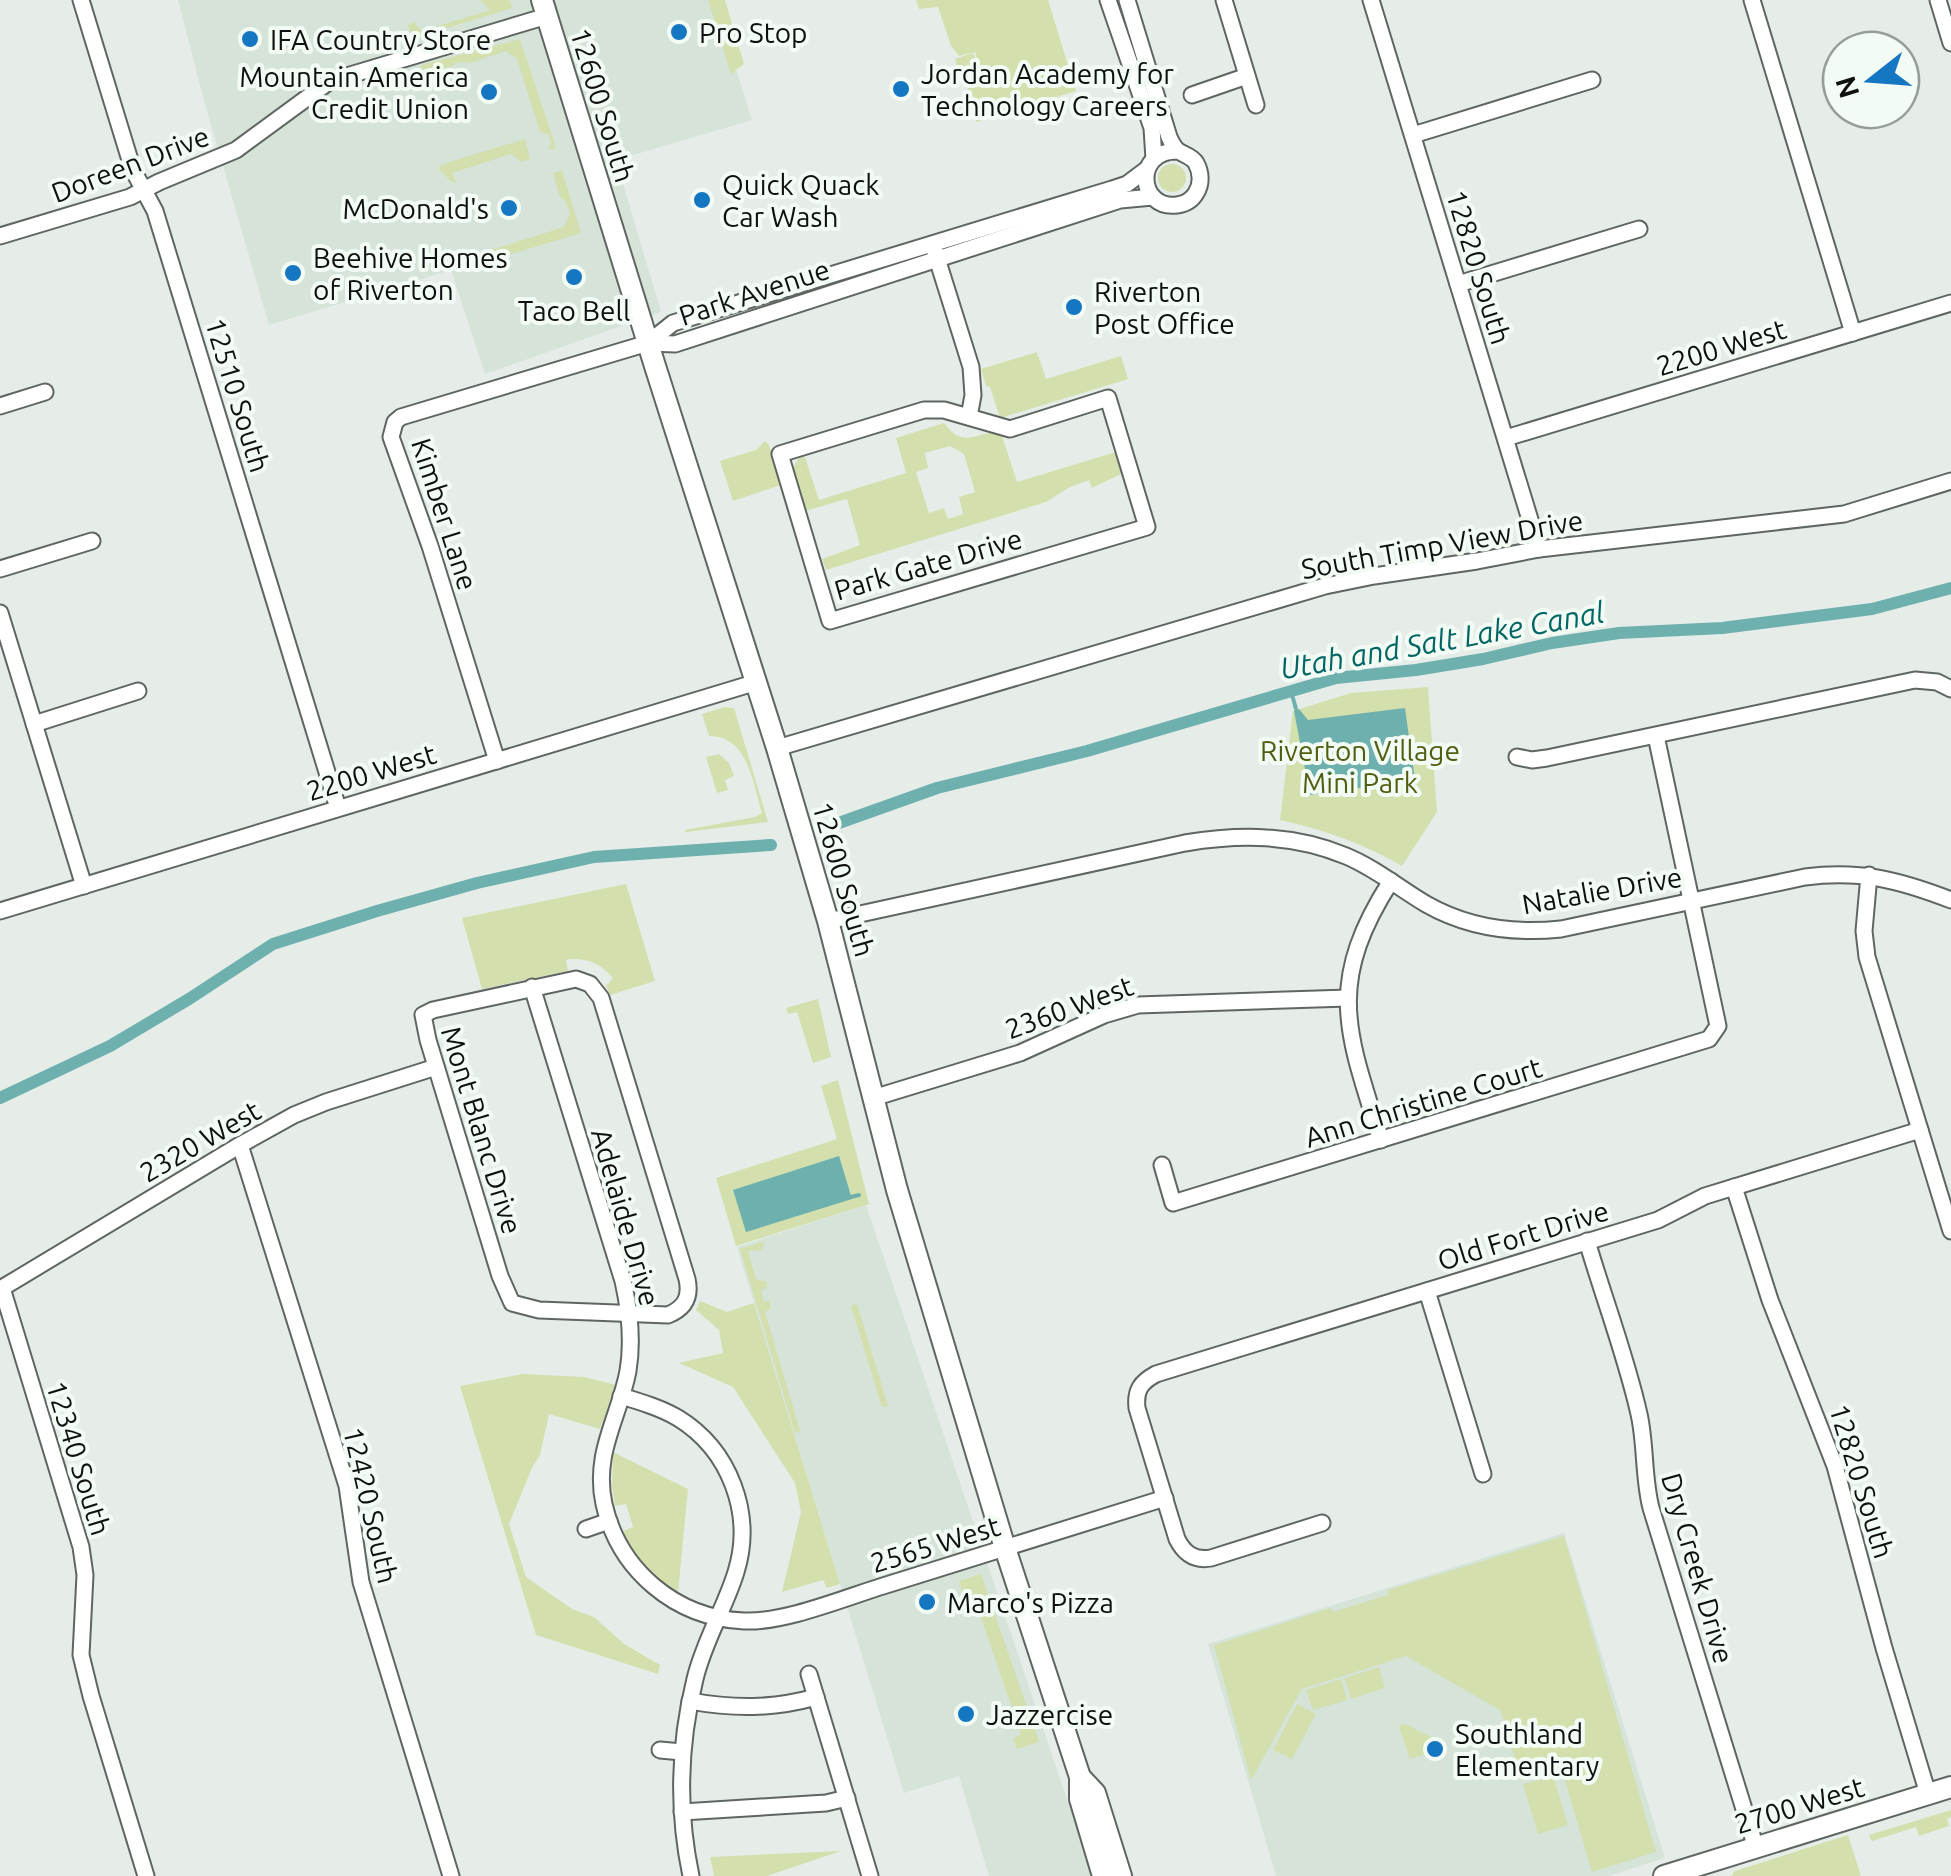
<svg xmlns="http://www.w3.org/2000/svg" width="1951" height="1876" viewBox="0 0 1951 1876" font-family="Ubuntu,sans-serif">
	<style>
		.built { fill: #d5e3d9 }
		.green { fill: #d4dfae; fill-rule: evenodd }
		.water { fill: #6eb0ae }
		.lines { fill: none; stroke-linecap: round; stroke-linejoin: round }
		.stream { stroke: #6eb0ae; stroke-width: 4 }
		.canal { stroke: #6eb0ae; stroke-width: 12 }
		.minor-casing { stroke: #5f6661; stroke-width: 19 }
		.major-casing { stroke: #5f6661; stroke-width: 24 }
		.minor { stroke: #fff; stroke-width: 15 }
		.major { stroke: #fff; stroke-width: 20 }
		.poi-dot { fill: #1577c2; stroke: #f3fbf5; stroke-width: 4 }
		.labels { text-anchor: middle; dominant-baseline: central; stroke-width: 8; stroke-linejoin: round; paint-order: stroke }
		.poi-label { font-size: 28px; fill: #0e110f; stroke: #f3fbf5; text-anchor: start }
		.street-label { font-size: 28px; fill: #0e110f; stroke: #f3fbf5 }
		.park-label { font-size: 28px; fill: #525e11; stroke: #f3fbf5 }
		.water-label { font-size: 30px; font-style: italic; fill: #016563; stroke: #f3fbf5 }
	</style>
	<rect width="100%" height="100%" fill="#e6ede8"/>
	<!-- built -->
	<g class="built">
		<polygon points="178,0 714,0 752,120 616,160 661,312 485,374 451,270 269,325 205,104"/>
		<polygon points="866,1205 1093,1876 989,1876 959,1776 904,1793 737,1247"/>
		<polygon points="1564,1533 1665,1858 1608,1876 1276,1876 1208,1644"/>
	</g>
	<!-- green -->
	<g class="green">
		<polygon points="480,0 510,0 512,8 412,39 408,25 414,22 422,31 490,10"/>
		<polygon points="708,0 725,0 744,64 731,74"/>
		<polygon points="916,0 1048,0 1076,91 976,122 967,87 975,84 971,68 958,71 955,59 973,53 979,66 975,52 959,56 951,46 938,7 919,9"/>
		<polygon points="520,39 556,148 549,150 551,143 548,134 540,132 517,59 506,51 469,63 456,62 453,66 423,74 421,65"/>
		<polygon points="525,139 530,159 522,162 511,154 452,173 456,182 453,183 438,168 443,164"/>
		<circle cx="1172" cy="178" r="14"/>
		<polygon points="562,170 581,233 465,268 463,259 564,227 570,213 565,200 560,198 553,173"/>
		<polygon points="1037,352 1046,379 1121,356 1128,379 1000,418 990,387 986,386 981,369"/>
		<path d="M944 423C965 451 975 430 1001 433L1017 482 1116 452 1123 473 1092 488 1089 480 1070 487 1046 502 826 570 822 559 860 545 847 499 805 511C799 490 783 468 804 454L819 500 906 473 896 438ZM950 446 964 454 975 492 959 497 963 514 948 519 944 508 929 513 916 472 928 468 925 453Z"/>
		<polygon points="765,441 769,445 781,485 733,501 720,461 756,450"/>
		<path d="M1428 687 1437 812 1402 866C1362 843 1325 830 1280 820L1293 711 1351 693Z"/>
		<path d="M725 707 734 708 768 822 685 832V830L755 817 762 813C752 781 748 736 709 736L702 714Z"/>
		<polygon points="719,754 729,763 734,776 725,780 728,790 717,793 706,757"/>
		<path d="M626 884 655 981 610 995 606 986 613 978C601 964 588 958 570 959L566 960 568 971 482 989 462 918Z"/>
		<polygon points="818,999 831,1057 813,1063 797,1012 788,1014 786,1008"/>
		<polygon points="838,1080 869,1204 736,1246 716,1178 837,1139 821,1086"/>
		<polygon points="766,1241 761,1250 748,1251 756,1279 767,1282 767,1287 761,1291 764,1302 770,1300 770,1309 765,1312 800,1431 795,1433 740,1249"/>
		<polygon points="700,1301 727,1312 754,1303 840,1584 827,1588 823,1580 782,1592 801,1512 795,1483 733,1387 679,1363 723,1353 719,1330 696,1310"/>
		<polygon points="857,1304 888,1406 882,1407 851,1306"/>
		<polygon points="523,1374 584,1377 616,1385 600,1429 549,1414 540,1455 532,1468 509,1524 526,1577 572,1609 594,1617 624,1644 660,1665 658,1674 536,1635 460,1386"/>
		<path d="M613 1452 688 1489 678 1593C654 1578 635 1557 623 1531L633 1527 626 1504 615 1506 612 1485Z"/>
		<polygon points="1564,1536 1656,1852 1592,1872 1562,1771 1522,1781 1500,1710 1406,1656 1302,1689 1251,1780 1214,1645 1331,1608 1333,1612 1388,1595 1389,1597 1388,1590"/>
		<polygon points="981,1574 1039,1742 1017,1749 1013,1739 1021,1734 971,1589 962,1592 959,1581"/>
		<polygon points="1379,1667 1385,1688 1351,1699 1345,1678"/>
		<polygon points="1341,1679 1347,1700 1313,1710 1306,1690"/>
		<polygon points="1297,1704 1316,1714 1292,1759 1273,1750"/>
		<polygon points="1405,1724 1447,1745 1446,1748 1410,1759 1399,1726"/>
		<polygon points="1553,1776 1568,1825 1538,1834 1523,1784"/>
		<polygon points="1951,1810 1951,1817 1947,1819 1949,1826 1919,1836 1916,1827 1872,1841 1869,1835"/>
		<polygon points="1848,1835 1861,1876 1731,1876 1735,1871"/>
		<polygon points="841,1851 767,1876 714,1876 710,1857"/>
	</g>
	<!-- water -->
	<g class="water">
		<polygon points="1405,708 1415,780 1310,795 1294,711 1299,709 1308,720"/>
		<polygon points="839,1156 852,1199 746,1232 733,1190"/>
	</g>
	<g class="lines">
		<!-- stream -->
		<g class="stream">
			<polyline points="1291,691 1296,709"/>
			<polyline points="851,1197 859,1195"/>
		</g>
		<!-- canal -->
		<g class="canal">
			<polyline points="836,824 937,788 1087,751 1336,678 1416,670 1483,659 1552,643 1619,633 1722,628 1872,609 1951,588"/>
			<polyline points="0,1098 110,1046 189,999 273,944 377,911 477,883 594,857 771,845"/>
		</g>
		<!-- minor casing -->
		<g class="minor-casing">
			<g id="minor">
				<polyline points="81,0 133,170 155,211 338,808"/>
				<polyline points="1108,0 1152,128 1154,159"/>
				<path d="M1127 0 1169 137C1171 141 1173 146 1177 150 1183 155 1191 155 1196 163 1201 172 1202 184 1196 193 1192 200 1185 204 1177 205 1138 210 1133 150 1178 151"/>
				<polyline points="1224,0 1256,105"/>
				<polyline points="1371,0 1539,549"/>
				<polyline points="1752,0 1853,333"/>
				<polyline points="1938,0 1951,43"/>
				<polyline points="1192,95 1247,76"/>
				<polyline points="1413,135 1592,80"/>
				<polyline points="0,236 130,197 159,182 236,150 330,81 547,16"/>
				<polyline points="935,252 971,367 973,395 969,417"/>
				<polyline points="1458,284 1639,229"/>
				<polyline points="648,343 673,323 1112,189 1127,184 1147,169"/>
				<polygon points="1108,398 1147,527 830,621 780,454 924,410 944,410 1010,429"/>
				<polyline points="0,406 45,392"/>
				<polyline points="1506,438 1951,303"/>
				<polyline points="0,569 92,541"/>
				<polyline points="0,613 84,886"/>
				<polyline points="34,724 138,691"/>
				<polyline points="777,748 1325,586 1374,576 1477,561 1539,549 1844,514 1951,481"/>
				<polyline points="1517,757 1532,760 1547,758 1915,680 1937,682 1951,689"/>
				<polyline points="497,761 430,546 391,437 395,422 401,417 648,343 675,344 1120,200 1153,197"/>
				<polyline points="1869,875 1864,931 1867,957 1951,1231"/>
				<polyline points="0,911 757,682"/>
				<path d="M828 921 1185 843C1240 834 1293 834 1346 856 1375 868 1399 888 1426 904 1468 928 1513 934 1561 929L1805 877C1861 870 1899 880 1951 900"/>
				<path d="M576 979 590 984 601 998 687 1279C691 1297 685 1308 668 1315L539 1310 512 1303 500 1276 428 1040 423 1015 433 1010Z"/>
				<path d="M532 987 623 1281C630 1312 633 1341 628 1371 619 1418 593 1453 604 1504 619 1570 675 1618 744 1621 784 1623 844 1598 883 1586 977 1557 1071 1528 1165 1498"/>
				<polyline points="873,1098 1020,1053 1104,1015 1138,1005 1348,998"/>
				<path d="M1381 1140C1347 1032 1325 984 1391 881"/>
				<polyline points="240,1145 347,1486 361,1582 451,1876"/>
				<polyline points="1162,1165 1173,1203 1709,1039 1718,1026 1656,736"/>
				<polyline points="1734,1187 1770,1300 1835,1466 1884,1648 1928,1794"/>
				<path d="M1587 1241C1604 1299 1626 1356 1639 1414 1646 1445 1643 1477 1651 1508L1756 1848"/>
				<polyline points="1427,1291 1483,1474"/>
				<path d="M621 1396C641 1402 661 1408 678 1418 730 1450 754 1514 736 1572 725 1608 704 1641 695 1679 679 1744 677 1810 691 1876"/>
				<path d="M1322 1523 1211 1558C1194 1561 1184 1553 1177 1539L1137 1408C1135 1390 1141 1382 1156 1374L1658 1220 1705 1196 1920 1130"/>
				<polyline points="586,1529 609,1521"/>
				<polyline points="809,1674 870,1876"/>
				<path d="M690 1701C734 1709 773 1709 816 1697"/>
				<polyline points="660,1750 682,1752"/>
				<polyline points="682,1812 826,1803 847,1798"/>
				<polyline points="146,1876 91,1696 81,1655 85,1575 81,1547 2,1288 240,1145 294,1115 326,1102 436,1067"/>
			</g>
		</g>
		<!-- major casing -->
		<g class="major-casing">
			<g id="major">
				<polyline points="542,0 655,366 777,748 828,921 897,1190 1005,1548 1080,1777 1080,1799 1103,1876"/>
				<polyline points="1080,1777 1095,1793 1121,1876"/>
				<polyline points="1664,1876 1951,1787"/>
			</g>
		</g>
		<!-- minor -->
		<use href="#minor" class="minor"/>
		<!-- major -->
		<use href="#major" class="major"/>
	</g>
	<!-- markers -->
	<g class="poi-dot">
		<circle cx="679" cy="32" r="10"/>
		<circle cx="250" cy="39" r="10"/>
		<circle cx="901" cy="89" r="10"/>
		<circle cx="489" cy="92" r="10"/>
		<circle cx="702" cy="200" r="10"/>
		<circle cx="509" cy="208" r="10"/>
		<circle cx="293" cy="273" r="10"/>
		<circle cx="574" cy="277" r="10"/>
		<circle cx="1074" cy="307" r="10"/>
		<circle cx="927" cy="1602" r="10"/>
		<circle cx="966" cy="1714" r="10"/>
		<circle cx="1435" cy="1749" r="10"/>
	</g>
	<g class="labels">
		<!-- poi labels -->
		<g class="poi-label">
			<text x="699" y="32">Pro Stop</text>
			<text x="270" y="39">IFA Country Store</text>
			<text x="921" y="73">Jordan Academy for<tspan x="921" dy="32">Technology Careers</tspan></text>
			<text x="469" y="76" text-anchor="end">Mountain America<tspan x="469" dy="32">Credit Union</tspan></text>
			<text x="722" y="184">Quick Quack<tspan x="722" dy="32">Car Wash</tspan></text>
			<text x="489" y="208" text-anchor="end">McDonald's</text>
			<text x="313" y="257">Beehive Homes<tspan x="313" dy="32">of Riverton</tspan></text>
			<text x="1094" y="291">Riverton<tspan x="1094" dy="32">Post Office</tspan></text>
			<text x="574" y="310" text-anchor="middle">Taco Bell</text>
			<text x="947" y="1602">Marco's Pizza</text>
			<text x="986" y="1714">Jazzercise</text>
			<text x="1455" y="1733">Southland<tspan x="1455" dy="32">Elementary</tspan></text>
		</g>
		<!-- street labels -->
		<g class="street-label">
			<text transform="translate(603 105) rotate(73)">12600 South</text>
			<text transform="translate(130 164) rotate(-21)">Doreen Drive</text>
			<text transform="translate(1479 267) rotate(73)">12820 South</text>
			<text transform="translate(754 292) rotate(-18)">Park Avenue</text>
			<text transform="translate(1721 347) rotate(-17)">2200 West</text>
			<text transform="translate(238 395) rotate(73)">12510 South</text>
			<text transform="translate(445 514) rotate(72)">Kimber Lane</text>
			<text transform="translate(1442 544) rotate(-10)">South Timp View Drive</text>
			<text transform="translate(928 564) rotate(-16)">Park Gate Drive</text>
			<text transform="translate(371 772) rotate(-17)">2200 West</text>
			<text transform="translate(844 879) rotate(74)">12600 South</text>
			<text transform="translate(1602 890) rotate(-10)">Natalie Drive</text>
			<text transform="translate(1069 1007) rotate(-20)">2360 West</text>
			<text transform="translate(1423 1102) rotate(-17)">Ann Christine Court</text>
			<text transform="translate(482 1130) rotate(73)">Mont Blanc Drive</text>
			<text transform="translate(200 1141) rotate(-30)">2320 West</text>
			<text transform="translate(626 1217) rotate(74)">Adelaide Drive</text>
			<text transform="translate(1523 1235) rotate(-17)">Old Fort Drive</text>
			<text transform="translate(79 1458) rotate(73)">12340 South</text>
			<text transform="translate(1862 1481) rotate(73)">12820 South</text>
			<text transform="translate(371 1505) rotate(77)">12420 South</text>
			<text transform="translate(935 1544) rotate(-17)">2565 West</text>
			<text transform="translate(1698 1568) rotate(74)">Dry Creek Drive</text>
			<text transform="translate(1799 1805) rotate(-17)">2700 West</text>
		</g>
		<!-- park labels -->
		<g class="park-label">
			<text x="1360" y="750">Riverton Village<tspan x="1360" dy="32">Mini Park</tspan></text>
		</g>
		<!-- water labels -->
		<g class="water-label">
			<text transform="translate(1442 640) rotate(-10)">Utah and Salt Lake Canal</text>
		</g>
	</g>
	<!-- north arrow -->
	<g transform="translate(1871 80) rotate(253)"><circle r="48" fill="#f3fbf5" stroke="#979d99" stroke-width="2.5"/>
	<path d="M0-8L18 38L0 25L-18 38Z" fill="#1577c2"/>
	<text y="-15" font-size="28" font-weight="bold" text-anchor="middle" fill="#0e110f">N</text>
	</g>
</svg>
